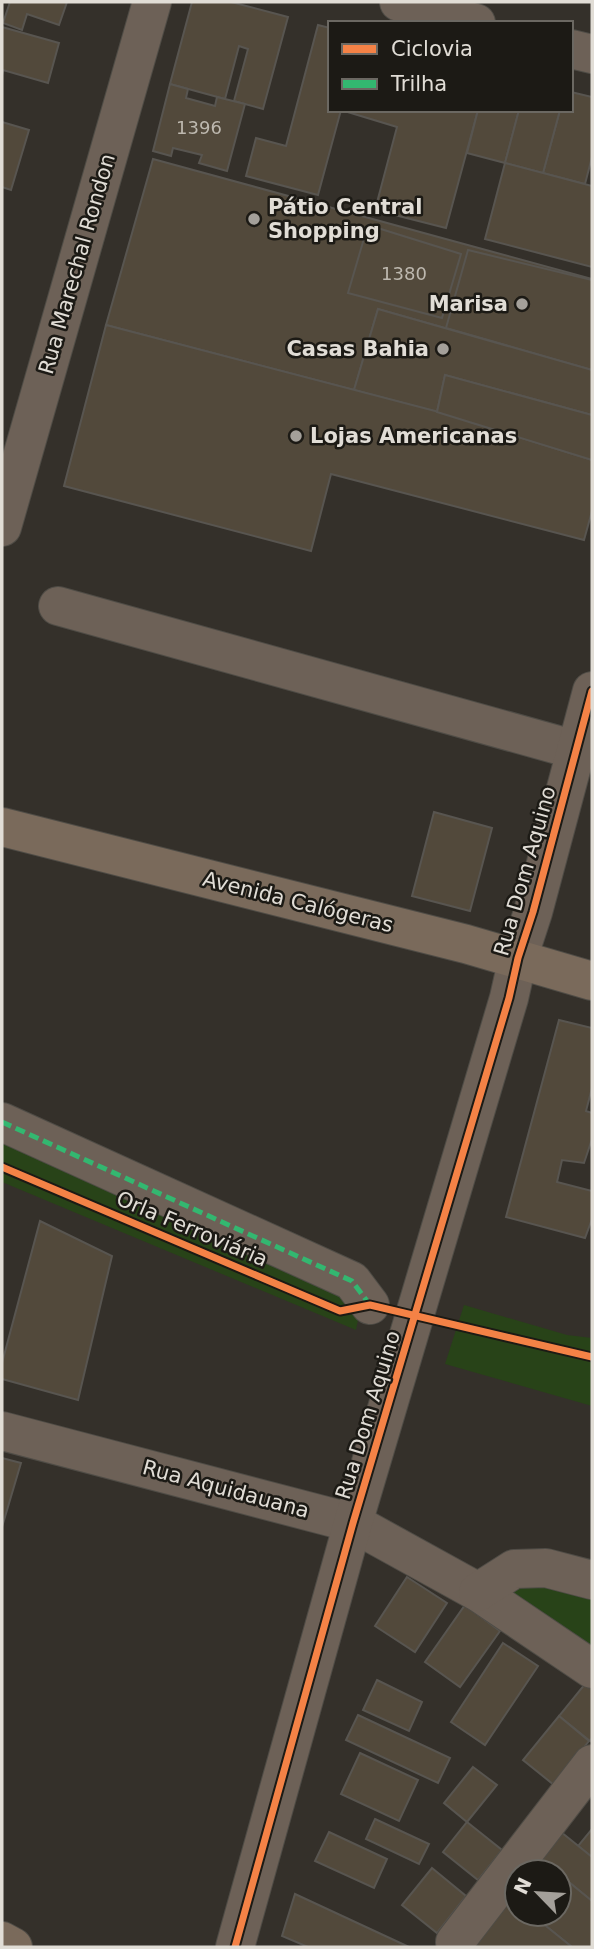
<svg xmlns="http://www.w3.org/2000/svg" width="594" height="1949" viewBox="0 0 594 1949" font-family="'DejaVu Sans',sans-serif">
	<style>
		.green { fill: #284318 }
		.building { fill: #52493b; stroke: #585550; stroke-width: 2 }
		.lines { fill: none; stroke-linecap: round; stroke-linejoin: round }
		.minor-casing { stroke: #4f4c46; stroke-width: 40 }
		.major-casing { stroke: #4f4c46; stroke-width: 40 }
		.minor { stroke: #6d6157; stroke-width: 38 }
		.major { stroke: #7a6a5b; stroke-width: 38 }
		.quiet { stroke: #33b770; stroke-width: 5; stroke-dasharray: 10 5; stroke-linecap: butt }
		.cycleway-casing { stroke: #1c1a15; stroke-width: 11 }
		.cycleway { stroke: #f48246; stroke-width: 7 }
		.poi-dot { fill: #a4a09a; stroke: #1c1a15; stroke-width: 2.5 }
		.labels { text-anchor: middle; dominant-baseline: central; stroke-width: 5; stroke-linejoin: round; paint-order: stroke }
		.number-label { font-size: 18px; fill: #bdb8af }
		.poi-label { font-size: 21px; font-weight: bold; fill: #e1ddd6; stroke: #1c1a15; text-anchor: start }
		.street-label { font-size: 21px; fill: #e1ddd6; stroke: #1c1a15 }
	</style>
	<rect width="100%" height="100%" fill="#34302a"/>
	<!-- green -->
	<g class="green">
		<polygon points="2,1105 368,1270 356,1330 2,1182"/>
		<polygon points="464,1305 567,1335 592,1338 592,1406 445,1364"/>
		<polygon points="514,1574 592,1594 592,1652 512,1595"/>
	</g>
	<!-- building -->
	<g class="building">
		<polygon points="10,2 67,2 59,25 27,14 22,30 3,23"/>
		<polygon points="192,2 231,2 288,17 263,109 234,101 248,49 239,46 225,99 170,84"/>
		<polygon points="318,25 330,28 330,110 341,110 318,195 246,176 256,138 286,146"/>
		<polygon points="2,27 59,43 48,83 3,70 2,75"/>
		<polygon points="170,84 188,89 186,98 215,106 217,97 245,104 227,171 199,163 202,155 173,148 171,156 153,151"/>
		<polygon points="571,92 592,97 592,157 585,184 543,173 560,110 571,110"/>
		<polygon points="341,110 478,110 446,228 375,210 397,127"/>
		<polygon points="478,110 519,110 505,163 467,153"/>
		<polygon points="519,110 560,110 543,173 505,163"/>
		<polygon points="2,122 29,130 11,190 2,187"/>
		<polygon points="153,159 592,279 592,370 378,309 354,390 106,325"/>
		<polygon points="505,163 592,186 592,267 485,239"/>
		<polygon points="368,225 461,254 442,318 348,293"/>
		<polygon points="468,250 592,280 592,370 446,328"/>
		<polygon points="378,309 592,370 592,415 445,375 437,412 354,390"/>
		<polygon points="106,325 439,412 592,460 592,511 584,540 331,474 311,551 64,486"/>
		<polygon points="445,375 592,415 592,460 437,412"/>
		<polygon points="434,812 492,828 470,911 412,896"/>
		<polygon points="559,1020 592,1028 592,1088 586,1111 592,1113 592,1139 584,1163 562,1160 557,1182 592,1191 592,1219 585,1238 506,1217"/>
		<polygon points="40,1221 112,1256 78,1400 2,1379 2,1363"/>
		<polygon points="2,1458 21,1463 2,1527"/>
		<polygon points="407,1577 447,1603 415,1652 375,1626"/>
		<polygon points="465,1605 500,1631 460,1687 425,1662"/>
		<polygon points="503,1643 538,1666 485,1745 451,1722"/>
		<polygon points="589,1679 592,1681 592,1738 590,1741 559,1716"/>
		<polygon points="377,1680 422,1702 409,1731 363,1710"/>
		<polygon points="358,1715 450,1758 438,1783 346,1740"/>
		<polygon points="559,1716 589,1741 554,1785 523,1760"/>
		<polygon points="360,1753 418,1780 399,1821 341,1794"/>
		<polygon points="473,1767 497,1785 467,1822 444,1803"/>
		<polygon points="375,1819 429,1844 419,1864 366,1839"/>
		<polygon points="467,1822 502,1850 478,1880 443,1852"/>
		<polygon points="592,1829 592,1857 578,1846"/>
		<polygon points="329,1832 387,1859 374,1888 315,1861"/>
		<polygon points="561,1832 592,1857 592,1901 559,1874 559,1872 540,1859"/>
		<polygon points="540,1859 556,1872 529,1872"/>
		<polygon points="432,1868 466,1896 437,1933 402,1905"/>
		<polygon points="559,1874 592,1901 592,1947 572,1947 531,1914 559,1914"/>
		<polygon points="295,1894 409,1947 308,1947 282,1936"/>
		<polygon points="508,1896 517,1903 517,1914 531,1914 572,1947 472,1947"/>
	</g>
	<g class="lines">
		<!-- minor casing -->
		<g class="minor-casing">
			<g id="minor">
				<polyline points="399,2 476,23"/>
				<polyline points="571,49 592,54"/>
				<polyline points="2,527 152,2"/>
				<polyline points="58,606 576,750"/>
				<polyline points="2,1122 352,1281 370,1305"/>
				<polyline points="2,1431 353,1523 478,1592 592,1669"/>
				<polyline points="478,1592 514,1569 546,1568 592,1580"/>
				<polyline points="455,1942 592,1764"/>
				<polyline points="235,1947 353,1523 509,998 518,958 533,912 592,691"/>
			</g>
		</g>
		<!-- major casing -->
		<g class="major-casing">
			<g id="major">
				<polyline points="2,827 466,944 592,981"/>
				<polyline points="2,1941 13,1947"/>
			</g>
		</g>
		<!-- minor -->
		<use href="#minor" class="minor"/>
		<!-- major -->
		<use href="#major" class="major"/>
		<!-- quiet -->
		<polyline class="quiet" points="2,1122 352,1281 370,1305"/>
		<!-- cycleway casing -->
		<g class="cycleway-casing">
			<g id="cycleway">
				<polyline points="2,1167 340,1311 370,1305 592,1357"/>
				<polyline points="235,1947 353,1523 509,998 518,958 533,912 592,691"/>
			</g>
		</g>
		<!-- cycleway -->
		<use href="#cycleway" class="cycleway"/>
	</g>
	<!-- markers -->
	<g class="poi-dot">
		<circle cx="254" cy="219" r="7"/>
		<circle cx="522" cy="304" r="7"/>
		<circle cx="443" cy="349" r="7"/>
		<circle cx="296" cy="436" r="7"/>
	</g>
	<g class="labels">
		<!-- number labels -->
		<g class="number-label">
			<text x="199" y="127">1396</text>
			<text x="404" y="273">1380</text>
		</g>
		<!-- poi labels -->
		<g class="poi-label">
			<text x="268" y="207">Pátio Central<tspan x="268" dy="24">Shopping</tspan></text>
			<text x="508" y="304" text-anchor="end">Marisa</text>
			<text x="429" y="349" text-anchor="end">Casas Bahia</text>
			<text x="310" y="436">Lojas Americanas</text>
		</g>
		<!-- street labels -->
		<g class="street-label">
			<text transform="translate(77 264) rotate(-74)">Rua Marechal Rondon</text>
			<text transform="translate(525 871) rotate(-74)">Rua Dom Aquino</text>
			<text transform="translate(298 902) rotate(14)">Avenida Calógeras</text>
			<text transform="translate(192 1229) rotate(23)">Orla Ferroviária</text>
			<text transform="translate(368 1415) rotate(-73)">Rua Dom Aquino</text>
			<text transform="translate(226 1489) rotate(15)">Rua Aquidauana</text>
		</g>
	</g>
	<!-- border -->
	<rect width="594" height="1949" fill="none" stroke="#e1ddd6" stroke-width="7"/>
	<!-- legend -->
	<rect x="328" y="21" width="245" height="91" fill="#1c1a15" stroke="#6b6862" stroke-width="2"/>
	<rect x="342" y="44" width="35" height="10" fill="#f48246" stroke="#6b6862" stroke-width="2"/>
	<text x="391" y="56" font-size="21" fill="#e1ddd6">Ciclovia</text>
	<rect x="342" y="79" width="35" height="10" fill="#33b770" stroke="#6b6862" stroke-width="2"/>
	<text x="391" y="91" font-size="21" fill="#e1ddd6">Trilha</text>
	<!-- north arrow -->
	<g transform="translate(538 1893) rotate(295)"><circle r="33" fill="#1c1a15" stroke="#6b6862" stroke-width="2"/>
	<path d="M0-5L12 26L0 18L-12 26Z" fill="#a4a09a"/>
	<text y="-10" font-size="19" font-weight="bold" text-anchor="middle" fill="#e1ddd6">N</text>
	</g>
</svg>
